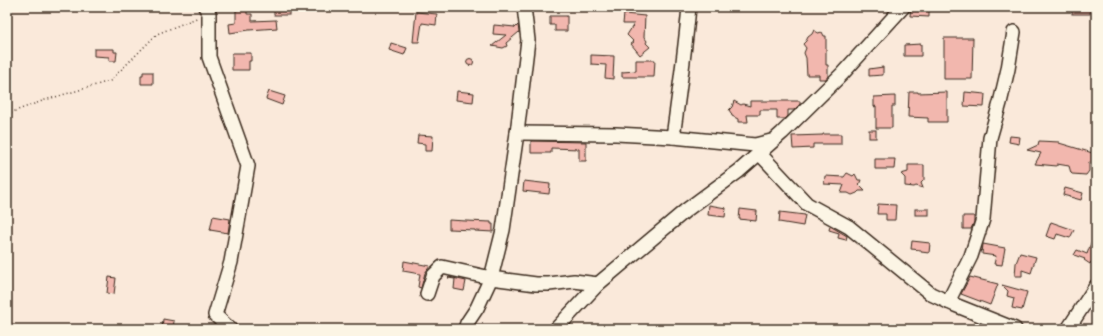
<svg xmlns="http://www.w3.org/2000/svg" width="1103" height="336" viewBox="0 0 1103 336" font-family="Kalam,sans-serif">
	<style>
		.building { fill: #f2b7ae; stroke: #3b2a1e }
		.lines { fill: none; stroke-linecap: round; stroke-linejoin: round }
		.minor-casing { stroke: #3b2a1e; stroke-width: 16 }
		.path { stroke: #3b2a1e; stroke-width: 1.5; stroke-dasharray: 1 3; stroke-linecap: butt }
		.minor { stroke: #fcf5e5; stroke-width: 13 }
	</style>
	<rect width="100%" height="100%" fill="#fae9da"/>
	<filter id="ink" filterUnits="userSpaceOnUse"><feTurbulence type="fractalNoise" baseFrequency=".025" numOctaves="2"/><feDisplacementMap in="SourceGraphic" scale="8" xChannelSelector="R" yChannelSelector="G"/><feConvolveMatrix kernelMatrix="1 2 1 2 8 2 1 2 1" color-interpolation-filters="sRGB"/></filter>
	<g filter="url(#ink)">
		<!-- building -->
		<g class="building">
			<polygon points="238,7 247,7 247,14 252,14 252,21 276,20 277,28 249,30 230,33 229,24 236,23 236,10 238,10"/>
			<rect x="274" y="7" width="15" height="8"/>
			<polygon points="911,7 929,7 929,17 910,16"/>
			<rect x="1072" y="7" width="18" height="7"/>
			<polygon points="416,12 437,14 436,25 422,23 419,42 413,42"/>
			<polygon points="624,14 645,16 644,37 647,41 646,43 650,47 640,55 631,44 634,42 627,35 634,24 623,24"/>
			<polygon points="550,16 567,16 567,31 555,31 555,25 550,25"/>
			<polygon points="494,25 515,27 515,28 518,25 519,32 506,43 507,46 503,48 492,46 506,35 493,34"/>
			<polygon points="814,30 818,33 822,32 824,36 826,36 826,65 828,65 828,76 826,79 819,79 819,75 807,75 806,58 804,53 806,48 803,44 806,41 808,37 812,34"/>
			<polygon points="944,38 973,38 972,79 944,79"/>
			<polygon points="391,43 407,48 404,55 389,50"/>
			<polygon points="921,44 921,56 904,56 904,45"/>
			<polygon points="94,49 114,49 114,52 117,52 116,61 109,61 109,57 94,56"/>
			<polygon points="232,53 251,53 251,61 249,61 249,70 232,70"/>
			<polygon points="591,55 614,56 613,79 605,78 606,65 591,64"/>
			<circle cx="470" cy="62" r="3.5"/>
			<polygon points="636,60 655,60 654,77 622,77 622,72 636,71"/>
			<polygon points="883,67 883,75 869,76 869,69"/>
			<polygon points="143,72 153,72 153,84 141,84 141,75 143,75"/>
			<polygon points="269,91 285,96 282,105 266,99"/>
			<polygon points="457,91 474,93 473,102 456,100"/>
			<polygon points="909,92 918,92 918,93 947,92 947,122 928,122 928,118 908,117"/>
			<polygon points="965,92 985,94 984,107 964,106"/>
			<polygon points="895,96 895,106 892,106 892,128 876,128 876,106 874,107 874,97"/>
			<polygon points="734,101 741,105 743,104 750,106 750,101 800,101 800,104 794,110 788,110 788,116 785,119 777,119 777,110 760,110 760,115 747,115 748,122 738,122 738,119 732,116 731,113 729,110 732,107"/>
			<rect x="869" y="130" width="7" height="8"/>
			<polygon points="823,134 841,134 841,144 813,144 813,148 793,149 792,136 823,135"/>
			<polygon points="418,135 433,136 432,151 425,151 425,144 417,143"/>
			<polygon points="1010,136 1020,137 1019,144 1009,142"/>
			<polygon points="531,141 586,142 586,161 579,161 579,149 551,148 551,153 531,153"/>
			<polygon points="1039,141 1059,142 1059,143 1096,154 1094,164 1089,162 1089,171 1086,175 1072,174 1071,173 1069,166 1057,164 1057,166 1035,164 1041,153 1027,150 1038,145"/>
			<polygon points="875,159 895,159 894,169 875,169"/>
			<polygon points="908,165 924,165 924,180 921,183 923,188 916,186 914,187 905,186 905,178 901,174 908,172"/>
			<polygon points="847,173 853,176 855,174 858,180 861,180 859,185 865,191 859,191 857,193 852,195 848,193 841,193 844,185 824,184 825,176 844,177"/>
			<polygon points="524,181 550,184 549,194 523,191"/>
			<polygon points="1065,188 1083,193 1081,200 1063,195"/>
			<polygon points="878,204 896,205 895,220 886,220 886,214 877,214"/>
			<polygon points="709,205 726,208 725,217 708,215"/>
			<polygon points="740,209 757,211 756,221 739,219"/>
			<rect x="915" y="209" width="14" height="6"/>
			<polygon points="780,212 805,215 803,226 779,222"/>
			<polygon points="213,216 230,219 228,233 210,230"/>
			<polygon points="963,216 974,216 974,222 971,229 963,229"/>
			<polygon points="449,220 466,221 491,222 491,224 493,224 493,232 475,231 475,230 449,229"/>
			<polygon points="1051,222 1074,230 1070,238 1057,234 1055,239 1046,236"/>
			<polygon points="830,226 847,236 846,240 838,238 839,233 829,230"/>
			<polygon points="1095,232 1096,252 1094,257 1096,257 1094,263 1091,262 1090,264 1084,260 1085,259 1074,255 1077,250 1087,254"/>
			<polygon points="912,241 930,243 929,253 921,252 921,250 911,249"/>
			<polygon points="983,244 1005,248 1002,265 994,264 996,256 982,254"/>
			<polygon points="1020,253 1036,257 1031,273 1022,270 1022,276 1015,276 1016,263"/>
			<polygon points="404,261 430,266 425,273 421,288 418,287 420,274 403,271"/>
			<polygon points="109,277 116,278 114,294 107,293"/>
			<polygon points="449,277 466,281 464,291 454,289 455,279 448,278"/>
			<polygon points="970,277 998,284 990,305 961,294"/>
			<polygon points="1002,285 1027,292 1022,310 1012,308 1014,298 1007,296 1008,291"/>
			<polygon points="163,319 174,321 173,329 162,329"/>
		</g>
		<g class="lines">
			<!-- minor casing -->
			<g class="minor-casing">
				<g id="minor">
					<polyline points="205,7 209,13 209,57 248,166 231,262 215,315 230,329"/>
					<polyline points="517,133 616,134 673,137 755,145 771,141"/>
					<path d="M673 137C679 94 685 51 689 7"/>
					<polyline points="759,153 807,204 849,227 931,294 955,305 1015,329"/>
					<polyline points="427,294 433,276 442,267 491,278 536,284 549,284 574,281 598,284"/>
					<polyline points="948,302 971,256 983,219 990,138 1000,103 1008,69 1014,32"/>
					<polyline points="465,329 467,323 477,308 491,278 503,230 517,133 528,40 524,7"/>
					<polyline points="556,329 598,284 685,211 739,171 773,141 782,133 842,74 903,7"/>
					<polyline points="1068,329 1096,286"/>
				</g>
			</g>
			<!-- path -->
			<polyline class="path" points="7,114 45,100 110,81 157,34 199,17"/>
			<!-- minor -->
			<use href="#minor" class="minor"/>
		</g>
	</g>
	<!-- margin -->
	<rect width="1103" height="336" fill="none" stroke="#fcf5e5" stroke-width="24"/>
	<rect x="12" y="12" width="1079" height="312" fill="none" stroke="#3b2a1e" stroke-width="1.5" filter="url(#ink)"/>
</svg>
